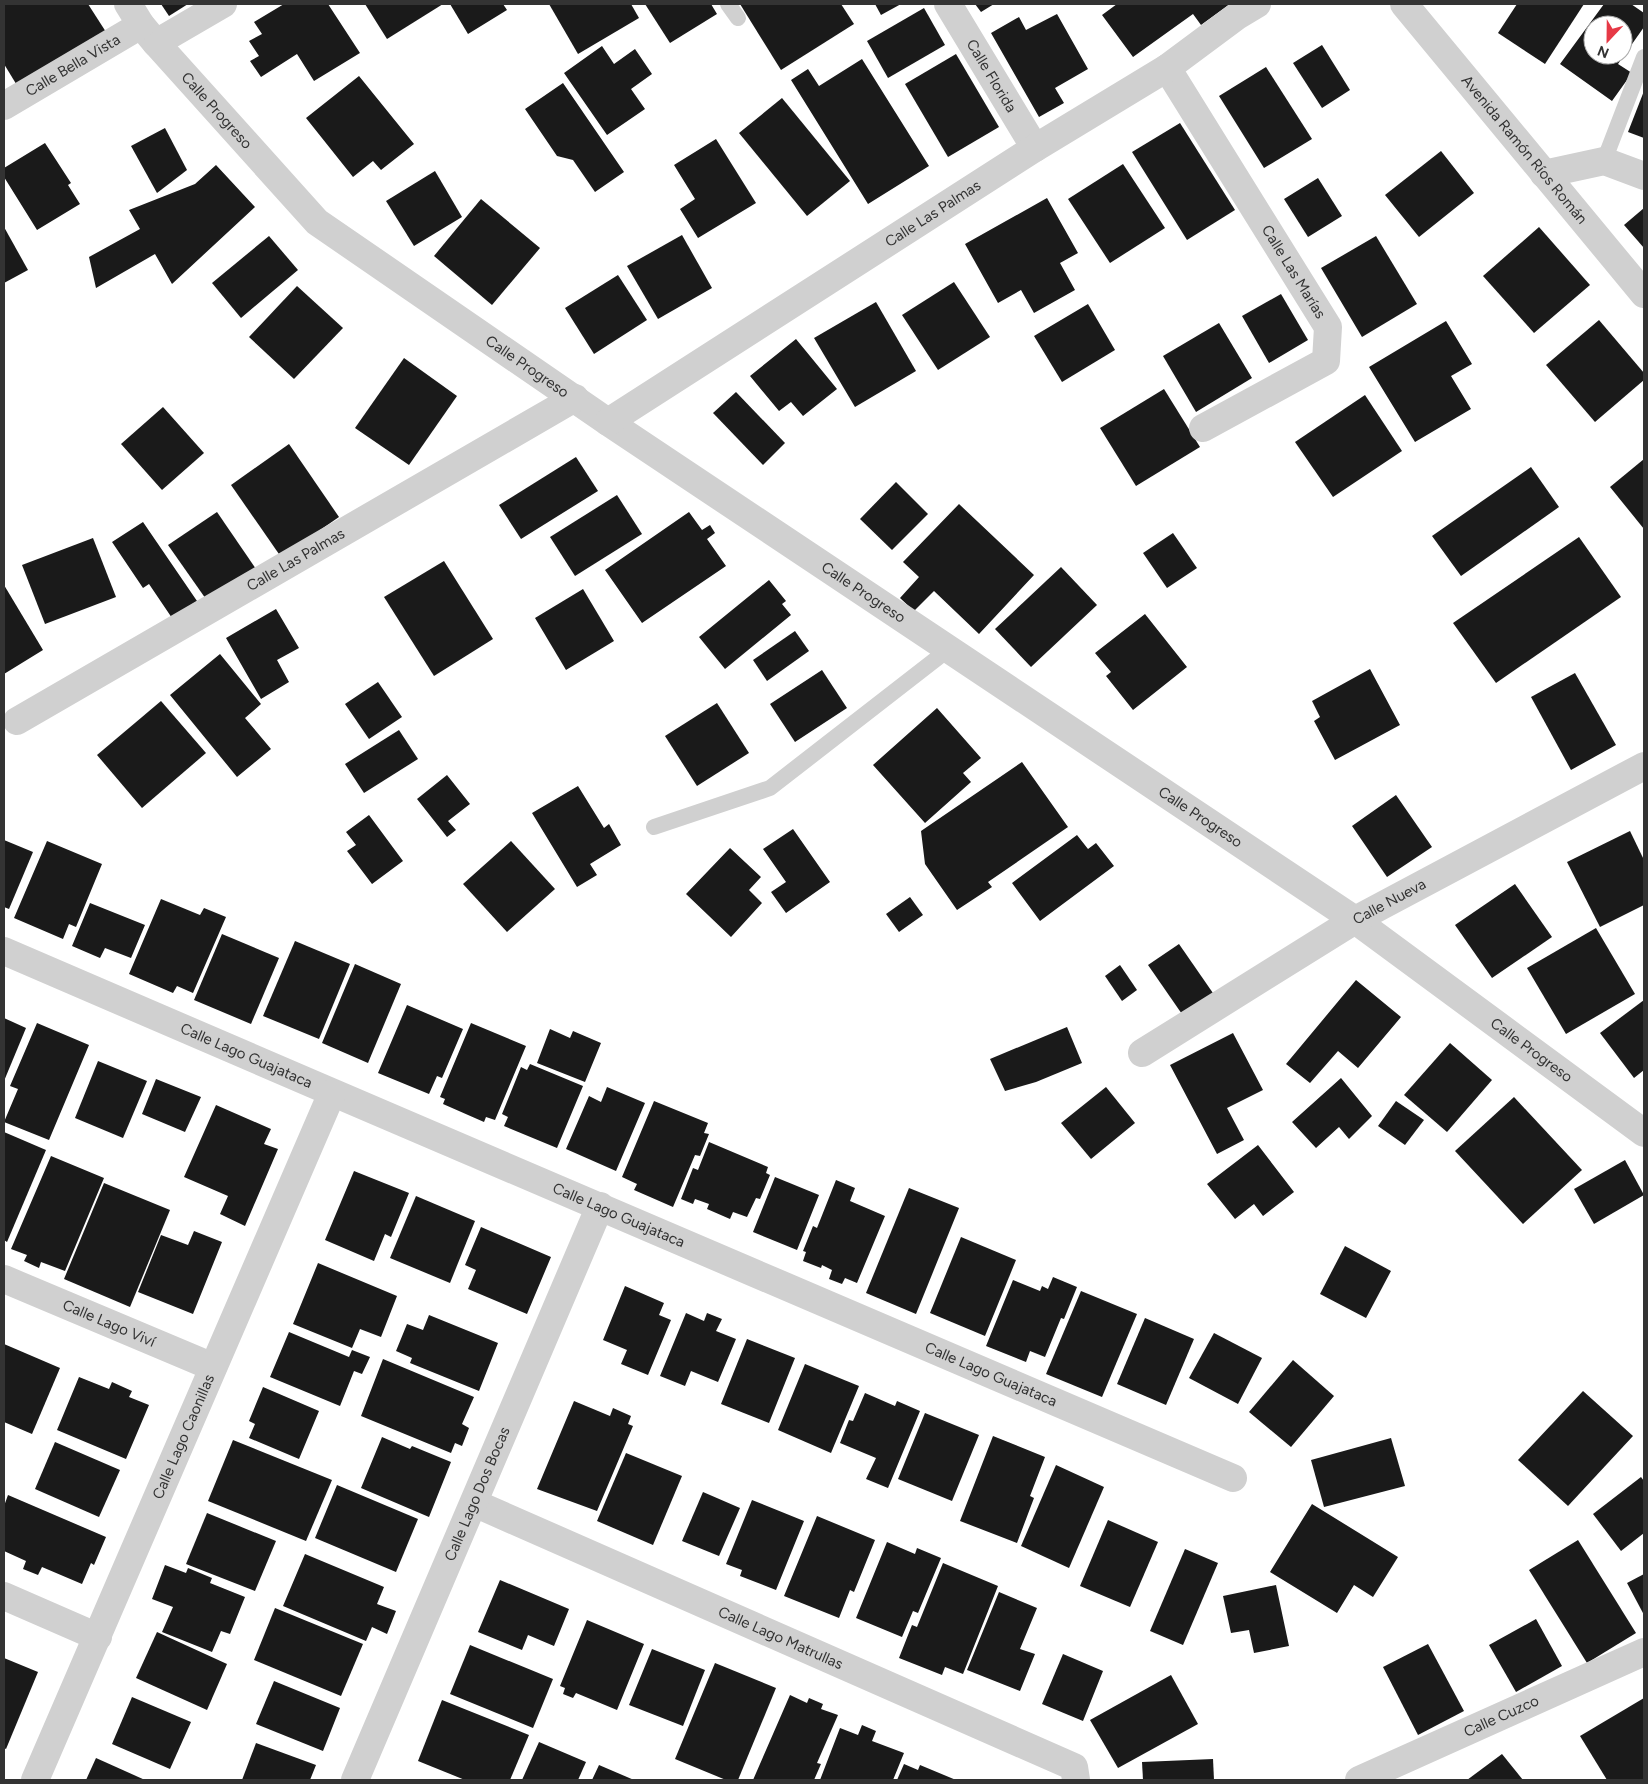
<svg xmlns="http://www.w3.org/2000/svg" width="1648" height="1784" viewBox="0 0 1648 1784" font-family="Figtree,sans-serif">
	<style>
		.building { fill: #1a1a1a; fill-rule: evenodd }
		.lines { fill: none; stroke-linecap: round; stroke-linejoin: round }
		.service { stroke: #d0d0d0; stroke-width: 16 }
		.minor { stroke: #d0d0d0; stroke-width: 28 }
		.labels { text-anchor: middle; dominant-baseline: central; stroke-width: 5; stroke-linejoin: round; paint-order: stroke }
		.street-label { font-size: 15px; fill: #333; stroke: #fff }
	</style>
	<rect width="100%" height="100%" fill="#fff"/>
	<!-- building -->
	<g class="building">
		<polygon points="4,4 88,4 106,32 18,87 4,64"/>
		<polygon points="161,4 188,4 169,16"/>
		<polygon points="284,4 328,4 360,53 314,81 297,54 261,77 250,61 259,56 249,41 262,34 254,22"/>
		<polygon points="365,4 443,4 387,39"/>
		<polygon points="450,4 503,4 507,10 468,34"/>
		<polygon points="549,4 631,4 639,18 578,54"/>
		<polygon points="645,4 711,4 717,14 670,43"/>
		<polygon points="740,4 841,4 854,24 781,70"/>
		<polygon points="875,4 901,4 881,15"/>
		<polygon points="975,4 994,4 981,12"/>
		<polygon points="1117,4 1230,4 1201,25 1193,14 1133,57 1102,15"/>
		<polygon points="1517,4 1584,4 1545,64 1498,33"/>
		<path d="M1604 4H1631L1644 13V27L1618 64 1632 73 1612 101 1560 64ZM1593 25H1623V55H1593Z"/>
		<polygon points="924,8 945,45 888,78 867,41"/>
		<polygon points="1057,14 1088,69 1055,88 1064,103 1039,117 991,33 1019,17 1026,30"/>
		<polygon points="1322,45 1350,90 1322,108 1293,63"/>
		<polygon points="602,46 614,64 635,49 652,74 631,89 645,109 607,135 564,73"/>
		<polygon points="956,54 999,127 948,157 905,84"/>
		<polygon points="862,59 929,166 868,204 791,80 808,69 819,86"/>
		<polygon points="1266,67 1312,139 1264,168 1219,96"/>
		<polygon points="359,76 414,144 381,170 373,161 353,177 306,118"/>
		<polygon points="563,83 624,172 595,192 573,160 557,156 525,109"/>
		<polygon points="1644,91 1644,138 1628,132"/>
		<polygon points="782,98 850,181 807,216 739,133"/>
		<polygon points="1180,123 1235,210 1187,240 1132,152"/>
		<polygon points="165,128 187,170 157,193 131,146"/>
		<polygon points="716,139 756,203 698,238 680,209 695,199 674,165"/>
		<polygon points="45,143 71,183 68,185 80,204 37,230 4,177 4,168"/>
		<polygon points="1441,151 1474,193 1419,237 1385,195"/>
		<polygon points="1123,164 1165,228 1110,263 1068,199"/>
		<polygon points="216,165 255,207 172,284 155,254 96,288 89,257 140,229 129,210 195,184"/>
		<polygon points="435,171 462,217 414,246 386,201"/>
		<polygon points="1318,178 1342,216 1308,237 1284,199"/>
		<polygon points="1047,198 1078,253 1060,263 1075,290 1034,313 1021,290 998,303 965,244"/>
		<polygon points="481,199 540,248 492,305 434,256"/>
		<polygon points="1644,208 1644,248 1624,225"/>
		<polygon points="4,227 28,270 4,283"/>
		<polygon points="1539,227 1590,285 1534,333 1483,276"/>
		<polygon points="682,235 712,288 658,319 627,266"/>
		<polygon points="269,236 298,270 241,318 212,283"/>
		<polygon points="1376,236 1417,304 1362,337 1321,268"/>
		<polygon points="618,275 647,320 594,354 565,308"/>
		<polygon points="954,282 990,337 938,370 902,315"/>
		<polygon points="297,286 343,328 294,379 249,337"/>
		<polygon points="1281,294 1308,340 1269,363 1242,316"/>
		<polygon points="876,302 916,371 855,407 814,338"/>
		<polygon points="1088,304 1115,350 1062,382 1034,336"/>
		<polygon points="1599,320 1644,373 1644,380 1595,422 1546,365"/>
		<polygon points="1446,321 1472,364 1451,376 1471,409 1415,442 1369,367"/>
		<polygon points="1219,323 1252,378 1196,412 1163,356"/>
		<polygon points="796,339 837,389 803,416 791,402 779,411 750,376"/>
		<polygon points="404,358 457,396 409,465 355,428"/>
		<polygon points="1164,389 1200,447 1136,486 1100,428"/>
		<polygon points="736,392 785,443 763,465 713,413"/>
		<polygon points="1365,395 1402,451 1333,497 1295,442"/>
		<polygon points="163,407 204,453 162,490 121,444"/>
		<polygon points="289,444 339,517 281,557 231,485"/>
		<polygon points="576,457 598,491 521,539 499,505"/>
		<polygon points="1644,459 1644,529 1610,487"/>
		<polygon points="1531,467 1559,507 1461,576 1432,536"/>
		<polygon points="896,482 928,514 892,550 860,519"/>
		<polygon points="617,495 642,534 575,576 550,537"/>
		<polygon points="959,504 1034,575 979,634 934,591 914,611 900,598 919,577 903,562"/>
		<polygon points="217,512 256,569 208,602 168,545"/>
		<polygon points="689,512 702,530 710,525 715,533 707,539 726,566 642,623 605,570"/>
		<polygon points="143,522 197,601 172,618 149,584 143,588 112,542"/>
		<polygon points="1173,533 1197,568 1167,588 1143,553"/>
		<polygon points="1579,537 1621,597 1496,683 1453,623"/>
		<polygon points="93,538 116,597 45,624 22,565"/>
		<polygon points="444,561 493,639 434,676 384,597"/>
		<polygon points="1061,567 1097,605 1031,667 995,629"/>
		<polygon points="769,580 786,601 782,604 791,615 725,669 699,637"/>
		<polygon points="4,585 43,650 4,674"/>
		<polygon points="583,589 614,641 566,670 535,618"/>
		<polygon points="276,609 299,648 277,660 289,682 261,699 226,638"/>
		<polygon points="1145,614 1187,667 1133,710 1106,676 1111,672 1095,653"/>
		<polygon points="795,631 809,651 767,681 753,660"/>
		<polygon points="220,654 261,704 245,718 271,749 237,777 170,695"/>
		<polygon points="1370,669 1400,725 1335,760 1314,721 1320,717 1312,701"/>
		<polygon points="822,670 847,708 795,742 770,704"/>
		<polygon points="1575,673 1616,745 1571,770 1531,697"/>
		<polygon points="378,682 402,717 369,739 345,704"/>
		<polygon points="161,701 206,753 142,808 97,755"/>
		<polygon points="717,703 749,753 697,786 665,736"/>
		<polygon points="937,708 981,758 963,773 971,782 925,823 873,765"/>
		<polygon points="399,730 418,759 364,793 345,764"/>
		<polygon points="1022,762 1068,827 988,882 992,887 957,910 925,864 921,831"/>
		<polygon points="447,775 470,804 448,821 456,830 447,837 417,799"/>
		<polygon points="578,786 604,828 609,824 621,845 590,864 597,875 577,887 532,813"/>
		<polygon points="1396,795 1432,847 1387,877 1352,826"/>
		<polygon points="369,815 403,861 372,884 347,851 356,845 346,832"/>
		<polygon points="793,829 830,882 786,913 771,892 786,882 763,849"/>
		<polygon points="1630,831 1644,860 1644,905 1600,927 1567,862"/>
		<polygon points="1077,835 1088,849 1096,843 1114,866 1040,921 1012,883"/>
		<polygon points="4,840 33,852 9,909 4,907"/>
		<polygon points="47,841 102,864 76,927 69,924 63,939 14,918"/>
		<polygon points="511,841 555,889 507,932 463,884"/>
		<polygon points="730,848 761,877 749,890 762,903 731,937 686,894"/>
		<polygon points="1515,884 1552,937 1492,978 1455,925"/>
		<polygon points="910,897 923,915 899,932 886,914"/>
		<polygon points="161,899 200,915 204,908 226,917 193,993 177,986 173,993 129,974"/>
		<polygon points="90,903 145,925 131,958 105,948 100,958 72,946"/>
		<polygon points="1596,928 1635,994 1566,1034 1527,968"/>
		<polygon points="222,934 279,958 251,1024 194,1000"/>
		<polygon points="295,941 350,964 319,1039 263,1016"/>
		<polygon points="1179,944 1215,996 1184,1017 1148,965"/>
		<polygon points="355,964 401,984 368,1063 322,1043"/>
		<polygon points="1120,965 1137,990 1122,1001 1105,976"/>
		<polygon points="1356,980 1401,1017 1358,1068 1338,1051 1310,1083 1286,1064"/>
		<polygon points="1644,1000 1644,1070 1634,1078 1600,1033"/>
		<polygon points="407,1005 463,1029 442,1078 437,1076 429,1094 378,1073"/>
		<polygon points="4,1018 26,1028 4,1081"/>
		<polygon points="37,1023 89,1045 49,1140 4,1122 18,1089 10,1086"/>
		<polygon points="471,1023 526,1046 495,1120 486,1117 484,1122 443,1104 445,1099 440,1097"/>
		<polygon points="1067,1027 1082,1063 1036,1082 1005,1091 990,1059"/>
		<polygon points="550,1029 570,1038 573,1031 601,1043 585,1082 537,1063"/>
		<polygon points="1233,1033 1263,1090 1227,1108 1244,1140 1217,1154 1170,1065"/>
		<polygon points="1450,1043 1492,1080 1447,1132 1404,1095"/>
		<polygon points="98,1061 147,1081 123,1138 75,1118"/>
		<polygon points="530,1064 583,1086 557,1148 504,1126 508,1117 502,1114 521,1067 527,1070"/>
		<polygon points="1341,1078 1372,1116 1349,1139 1339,1127 1316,1148 1292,1122"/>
		<polygon points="156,1079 201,1097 185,1132 142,1114"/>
		<polygon points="607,1087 645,1103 616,1171 566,1149 589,1096 601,1102"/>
		<polygon points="1106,1087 1135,1123 1091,1159 1061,1123"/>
		<polygon points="1514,1097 1582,1170 1523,1224 1455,1151"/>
		<polygon points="654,1101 708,1123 704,1133 709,1134 700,1156 695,1155 673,1207 634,1190 637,1184 622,1177"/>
		<polygon points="1396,1101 1424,1120 1405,1145 1378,1126"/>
		<polygon points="216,1105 271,1129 264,1144 278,1149 245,1226 220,1214 228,1196 184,1177"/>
		<polygon points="4,1132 46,1150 7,1242 4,1240"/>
		<polygon points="709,1142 768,1167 766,1173 770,1175 760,1199 756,1198 747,1217 733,1212 730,1219 707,1209 709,1204 695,1199 693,1204 681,1199 693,1168 698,1170"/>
		<polygon points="1258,1145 1294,1192 1263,1216 1254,1204 1235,1219 1207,1184"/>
		<polygon points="51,1156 104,1178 65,1271 41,1262 39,1268 24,1261 27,1255 11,1249"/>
		<polygon points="1625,1160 1644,1195 1594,1224 1574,1189"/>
		<polygon points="354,1171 409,1193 391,1237 385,1234 374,1261 325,1240"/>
		<polygon points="775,1177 819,1195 797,1250 753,1232"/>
		<polygon points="836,1180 855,1188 850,1201 885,1216 857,1283 845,1278 842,1284 829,1279 832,1270 822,1265 821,1268 803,1261 806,1252 803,1251 813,1226 817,1228"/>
		<polygon points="104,1183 170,1210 130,1307 64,1279"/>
		<polygon points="909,1188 959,1208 916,1314 866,1293"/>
		<polygon points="416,1196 475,1221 450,1283 390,1258"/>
		<polygon points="481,1227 551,1257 527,1314 468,1289 476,1270 465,1265"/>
		<polygon points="194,1231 222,1242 193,1314 138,1292 161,1235 188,1245"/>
		<polygon points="961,1237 1016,1260 985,1336 930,1313"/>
		<polygon points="1345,1246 1391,1271 1366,1318 1320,1294"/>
		<polygon points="318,1263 397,1296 381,1337 360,1329 352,1348 293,1324"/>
		<polygon points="1053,1277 1077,1287 1064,1319 1061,1318 1045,1357 1030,1351 1026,1362 986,1346 1013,1280 1040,1291 1042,1286 1048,1289"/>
		<polygon points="625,1286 664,1303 659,1315 671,1320 648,1375 621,1364 627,1350 603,1340"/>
		<polygon points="1081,1291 1137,1314 1102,1397 1046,1374"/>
		<polygon points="686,1313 704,1321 707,1313 722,1319 716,1331 736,1339 718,1382 691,1371 685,1386 660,1376"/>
		<polygon points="429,1315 498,1343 479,1391 410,1363 412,1358 396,1351 407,1324 423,1330"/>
		<polygon points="1145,1318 1194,1339 1166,1405 1117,1384"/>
		<polygon points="289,1332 349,1357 352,1350 370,1357 362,1374 354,1371 340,1406 270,1377"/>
		<polygon points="1214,1333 1262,1358 1238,1404 1189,1378"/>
		<polygon points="747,1339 795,1358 769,1423 721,1404"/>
		<polygon points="4,1344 60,1368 32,1434 4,1422"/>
		<polygon points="383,1359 474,1397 462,1424 469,1428 462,1446 455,1443 451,1453 361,1416"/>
		<polygon points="1293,1360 1334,1396 1291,1447 1249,1412"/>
		<polygon points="805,1364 859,1386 831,1453 778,1430"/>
		<polygon points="79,1377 109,1389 112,1382 132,1391 129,1397 149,1405 126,1459 57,1430"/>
		<polygon points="263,1387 319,1411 299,1459 249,1438 255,1424 249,1421"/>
		<polygon points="1583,1391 1633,1436 1568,1506 1518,1460"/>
		<polygon points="865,1393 895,1406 897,1401 920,1411 888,1488 866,1479 876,1458 840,1443 849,1420 853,1421"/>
		<polygon points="574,1401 610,1416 613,1408 631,1416 628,1424 633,1426 597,1511 537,1489"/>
		<polygon points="925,1413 979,1435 952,1501 898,1479"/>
		<polygon points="993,1436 1045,1457 1030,1496 1034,1498 1017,1543 960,1521"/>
		<polygon points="382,1437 410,1449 412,1446 451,1462 429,1517 361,1488"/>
		<polygon points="1391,1438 1405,1486 1324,1507 1311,1460"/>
		<polygon points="233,1440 332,1480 306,1541 208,1501"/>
		<polygon points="55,1442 120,1470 99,1517 35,1489"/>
		<polygon points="626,1453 682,1476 653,1545 597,1521"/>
		<polygon points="1056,1465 1104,1487 1069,1568 1021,1546"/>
		<polygon points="1641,1477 1644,1481 1644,1533 1621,1551 1593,1514"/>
		<polygon points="337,1485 418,1519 396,1572 315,1538"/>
		<polygon points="703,1492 740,1508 719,1556 682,1541"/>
		<polygon points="8,1495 106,1537 94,1565 91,1563 82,1584 42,1567 38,1575 23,1569 26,1561 4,1551 4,1506"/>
		<polygon points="752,1500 804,1521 776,1590 740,1576 742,1570 726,1564"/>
		<polygon points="1312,1504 1398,1557 1373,1597 1354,1585 1337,1613 1270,1572"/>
		<polygon points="207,1513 276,1541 255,1591 186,1564"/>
		<polygon points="817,1516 875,1540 854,1592 850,1590 839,1618 784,1596"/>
		<polygon points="1108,1520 1158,1542 1130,1607 1080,1586"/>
		<polygon points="1578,1540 1636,1633 1587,1663 1529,1570"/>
		<polygon points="887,1542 915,1554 917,1548 941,1558 918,1613 913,1611 902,1637 856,1618"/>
		<polygon points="1185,1549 1218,1563 1183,1645 1150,1631"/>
		<polygon points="305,1554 384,1587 377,1604 396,1611 387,1634 372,1627 366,1641 283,1606"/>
		<polygon points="943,1563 998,1586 963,1674 945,1667 942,1675 899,1658 912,1625 917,1627"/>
		<polygon points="165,1565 186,1573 188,1568 212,1578 210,1583 245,1597 230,1634 221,1631 212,1652 162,1632 173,1607 152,1599"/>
		<polygon points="1644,1574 1644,1615 1627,1583"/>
		<polygon points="500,1580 569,1609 554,1646 528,1635 522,1650 478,1632"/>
		<polygon points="1276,1585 1289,1646 1254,1653 1249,1630 1231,1633 1223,1596"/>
		<polygon points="999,1592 1037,1608 1020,1649 1035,1654 1020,1691 967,1670"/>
		<polygon points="275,1608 363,1644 341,1696 254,1660"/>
		<polygon points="1536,1619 1562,1666 1516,1692 1489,1645"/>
		<polygon points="587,1620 644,1644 617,1710 576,1693 573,1698 563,1694 565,1688 560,1686"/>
		<polygon points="157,1632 227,1664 207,1710 136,1678"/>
		<polygon points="1428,1644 1464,1711 1418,1735 1383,1667"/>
		<polygon points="470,1645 553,1679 533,1728 450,1694"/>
		<polygon points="652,1649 705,1670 683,1726 629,1705"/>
		<polygon points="1063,1654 1103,1671 1083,1721 1042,1704"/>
		<polygon points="4,1658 38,1672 6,1749 4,1748"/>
		<polygon points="715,1663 776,1688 738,1780 726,1780 675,1759"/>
		<polygon points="1171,1675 1198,1724 1118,1768 1090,1720"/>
		<polygon points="274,1681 340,1708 323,1751 256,1724"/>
		<polygon points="790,1695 807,1703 809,1698 823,1704 821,1709 838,1715 817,1763 821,1764 814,1780 753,1780"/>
		<polygon points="132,1697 191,1722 170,1769 112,1744"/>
		<polygon points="1644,1698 1644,1780 1607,1780 1580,1736"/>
		<polygon points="442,1700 529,1735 510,1780 465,1780 418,1761"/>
		<polygon points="862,1725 876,1731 872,1741 904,1753 893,1780 820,1780 840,1728 858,1735"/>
		<polygon points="539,1742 586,1762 578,1780 522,1780"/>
		<polygon points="256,1743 316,1765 310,1780 242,1780"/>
		<polygon points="1502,1754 1523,1780 1467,1780"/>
		<polygon points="96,1758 145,1780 86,1780"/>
		<polygon points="1213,1759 1214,1780 1143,1780 1142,1762"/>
		<polygon points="904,1764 918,1770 920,1765 956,1780 897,1780"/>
		<polygon points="599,1765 634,1780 592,1780"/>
	</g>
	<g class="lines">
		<!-- service -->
		<g class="service">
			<polyline points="728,4 738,18"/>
			<polyline points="1604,161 1644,57"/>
			<polyline points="654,827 770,788 949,649"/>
		</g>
		<!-- minor -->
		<g class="minor">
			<path id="s1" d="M128 4 141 25 156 43 317 222 608 422 1355 920 1644 1133"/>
			<path id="s2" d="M948 4 1035 148"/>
			<path id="s3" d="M1404 4 1644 294"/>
			<polyline points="156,43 223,4"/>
			<path id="s4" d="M1167 68 1328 327 1326 361 1203 428"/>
			<path id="s5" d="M4 106 141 25"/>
			<polyline points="1544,174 1604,161 1644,176"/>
			<path id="s6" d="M608 422 1035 148 1167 68 1237 16 1257 4"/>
			<path id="s7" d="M17 721 575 398"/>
			<path id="s8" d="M4 951C413 1128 823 1302 1233 1478"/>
			<path id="s9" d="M1142 1053 1355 920 1644 766"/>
			<path id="s10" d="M4 1279 213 1367"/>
			<path id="s11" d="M474 1503 1074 1767 1076 1780"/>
			<polyline points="4,1596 98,1637"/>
			<path id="s12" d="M35 1780 332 1093"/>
			<path id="s13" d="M355 1780 600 1206"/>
			<path id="s14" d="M1359 1780 1644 1652"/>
		</g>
	</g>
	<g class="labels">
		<!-- street labels -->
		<g class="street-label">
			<text stroke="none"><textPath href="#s5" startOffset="80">Calle Bella Vista</textPath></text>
			<text stroke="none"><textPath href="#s2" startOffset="84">Calle Florida</textPath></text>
			<text stroke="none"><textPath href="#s1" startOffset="139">Calle Progreso</textPath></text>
			<text stroke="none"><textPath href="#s3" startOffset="189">Avenida Ramón Ríos Román</textPath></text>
			<text stroke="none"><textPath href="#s6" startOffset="386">Calle Las Palmas</textPath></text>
			<text stroke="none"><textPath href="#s4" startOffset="240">Calle Las Marías</textPath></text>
			<text stroke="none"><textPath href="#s1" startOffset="544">Calle Progreso</textPath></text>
			<text stroke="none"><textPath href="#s7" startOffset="322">Calle Las Palmas</textPath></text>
			<text stroke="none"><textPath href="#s1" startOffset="949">Calle Progreso</textPath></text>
			<text stroke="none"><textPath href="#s1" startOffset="1354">Calle Progreso</textPath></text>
			<text stroke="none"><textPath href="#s9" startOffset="290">Calle Nueva</textPath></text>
			<text stroke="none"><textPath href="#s1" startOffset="1759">Calle Progreso</textPath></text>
			<text stroke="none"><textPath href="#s8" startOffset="264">Calle Lago Guajataca</textPath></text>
			<text stroke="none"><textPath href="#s8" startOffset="669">Calle Lago Guajataca</textPath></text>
			<text stroke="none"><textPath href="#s10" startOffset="114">Calle Lago Viví</textPath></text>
			<text stroke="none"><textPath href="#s8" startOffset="1074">Calle Lago Guajataca</textPath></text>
			<text stroke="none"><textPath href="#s12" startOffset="374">Calle Lago Caonillas</textPath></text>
			<text stroke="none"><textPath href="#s13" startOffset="311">Calle Lago Dos Bocas</textPath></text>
			<text stroke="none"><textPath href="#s11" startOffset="335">Calle Lago Matrullas</textPath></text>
			<text stroke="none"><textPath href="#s14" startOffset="156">Calle Cuzco</textPath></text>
		</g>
	</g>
	<!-- border -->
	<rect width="1648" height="1784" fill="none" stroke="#333333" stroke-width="10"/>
	<!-- north arrow -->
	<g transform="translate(1608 40) rotate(202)"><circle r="24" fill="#ffffff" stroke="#adadad"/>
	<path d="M0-4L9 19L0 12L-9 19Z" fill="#e63946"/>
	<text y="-8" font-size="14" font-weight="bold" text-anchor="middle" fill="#333333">N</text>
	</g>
</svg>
